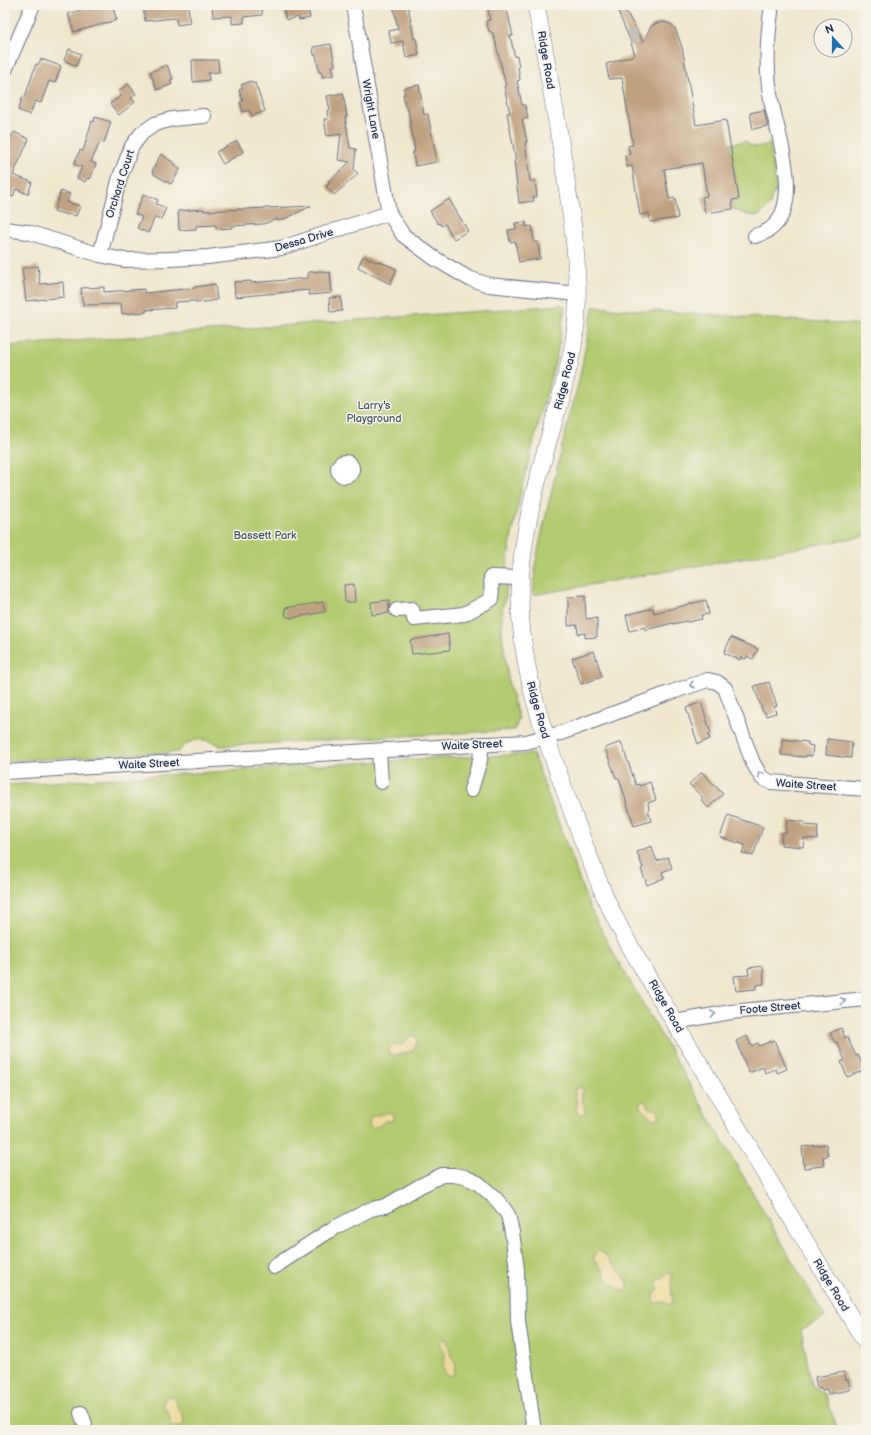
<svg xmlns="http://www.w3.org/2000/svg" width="871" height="1435" viewBox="0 0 871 1435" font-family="'Balsamiq Sans',sans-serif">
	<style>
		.green { fill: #b2ca6f; stroke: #667c66 }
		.sand { fill: #eeda9e; stroke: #84847e }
		.building { fill: #c0a07e }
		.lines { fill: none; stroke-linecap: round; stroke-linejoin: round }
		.minor-tunnel { stroke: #c5c2b8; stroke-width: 14; stroke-dasharray: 14 7; stroke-linecap: butt }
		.minor-casing { stroke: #666f85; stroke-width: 16 }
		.major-casing { stroke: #666f85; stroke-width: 18 }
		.minor { stroke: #fff; stroke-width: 14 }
		.major { stroke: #fff; stroke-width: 17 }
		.oneway { stroke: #8d97ae }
		.labels { text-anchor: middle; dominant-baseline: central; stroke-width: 3; stroke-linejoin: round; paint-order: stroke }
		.street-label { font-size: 11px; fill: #1b2f5e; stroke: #f7f3e8 }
		.park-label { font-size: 11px; fill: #415662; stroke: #f7f3e8 }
	</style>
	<rect width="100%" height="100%" fill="#f7f3e8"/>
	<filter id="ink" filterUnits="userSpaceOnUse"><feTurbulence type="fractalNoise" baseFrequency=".025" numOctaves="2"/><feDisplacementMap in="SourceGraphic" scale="8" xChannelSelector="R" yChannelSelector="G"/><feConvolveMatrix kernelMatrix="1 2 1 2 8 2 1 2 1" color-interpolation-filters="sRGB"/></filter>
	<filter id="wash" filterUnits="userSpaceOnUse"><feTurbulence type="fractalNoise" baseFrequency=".012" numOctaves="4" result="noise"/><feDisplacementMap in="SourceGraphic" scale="16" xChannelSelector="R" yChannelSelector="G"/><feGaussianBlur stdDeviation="0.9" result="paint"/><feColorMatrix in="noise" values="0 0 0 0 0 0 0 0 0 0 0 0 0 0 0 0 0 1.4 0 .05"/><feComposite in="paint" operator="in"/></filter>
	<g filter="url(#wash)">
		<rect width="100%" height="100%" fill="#f0e7ce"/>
		<!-- green -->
		<g class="green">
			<path d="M745 141C754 150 759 146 770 144L777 193H773L770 204 759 216 747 215 733 209 732 200 739 198 730 144Z"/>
			<path d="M562 305 565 307 557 354 521 490 514 523 507 566 506 596 502 609V634L509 685 519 719 514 730 220 746C205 737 190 737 178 752L5 761V346Z"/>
			<polygon points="593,307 866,325 866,536 533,595 536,562 540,541 564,438 579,381"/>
			<polygon points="533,754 578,876 589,906 611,949 825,1317 801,1330 812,1385 825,1395 838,1430 5,1430 5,785 419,759"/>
		</g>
		<!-- sand -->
		<g class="sand">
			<polygon points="411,1035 416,1036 418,1040 412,1051 394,1056 389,1053 389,1049 393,1045 404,1044 407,1039"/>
			<path d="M580 1087H582C584 1091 582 1093 582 1097 581 1102 586 1106 585 1113L581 1115 576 1110 577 1103 574 1092 575 1089Z"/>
			<polygon points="645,1101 650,1108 658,1110 660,1117 655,1119 652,1119 640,1108 640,1102"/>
			<path d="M389 1112 393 1115V1121H385L379 1126 373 1128 370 1126 369 1120 371 1117C377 1114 383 1115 389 1112Z"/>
			<path d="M597 1251C605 1252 607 1258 611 1263 617 1270 631 1279 627 1289L620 1290 613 1283 606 1279 602 1269 594 1260V1257L595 1253Z"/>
			<polygon points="668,1272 672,1275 671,1290 672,1295 673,1303 668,1304 663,1302 654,1303 653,1301 654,1295 659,1290 656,1283"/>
			<path d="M445 1338H447L451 1356 456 1365 453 1375 449 1376C439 1370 446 1362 445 1353 444 1350 442 1346 440 1344L443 1339Z"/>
			<path d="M171 1396C178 1400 175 1405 179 1410 183 1416 186 1418 183 1425 165 1431 172 1421 169 1413 168 1410 165 1408 163 1405L164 1399Z"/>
		</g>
		<g id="blocks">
			<!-- building -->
			<g class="building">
				<polygon points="104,5 112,5 117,20 74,32 68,14 88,8 89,10"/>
				<polygon points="143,5 188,5 190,23 177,25 176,18 145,21"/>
				<polygon points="212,5 262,5 262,15 244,17 244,23 232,24 232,16 213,17"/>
				<polygon points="293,5 307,5 310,18 299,20 298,17 286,20 283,7"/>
				<polygon points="393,5 408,5 414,39 416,38 419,55 406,58 403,41 391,43 389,31 398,29"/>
				<polygon points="487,5 506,5 513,36 510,36 515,57 517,56 519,66 518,67 520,80 517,81 522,105 525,105 528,118 522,119 527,142 525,142 530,181 535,181 537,197 533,197 534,201 519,203 514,161 516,161 507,113 510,113 504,86 506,86 495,40 493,33 489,31 486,21 490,20"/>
				<polygon points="623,6 643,42 651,26 657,23 664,22 671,24 675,28 682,47 696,125 726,120 739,199 732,200 733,209 705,213 702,197 707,196 702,163 664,169 669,199 675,198 678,218 650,222 649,213 640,215 632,166 627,167 625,155 630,154 628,146 633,145 622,78 609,79 606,64 635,55 630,40 617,9"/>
				<polygon points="331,44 335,66 332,66 334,75 322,77 322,72 319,72 316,55 314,55 313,47"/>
				<polygon points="69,49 81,54 76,66 64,60"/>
				<polygon points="41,59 61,66 55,83 49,81 41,103 35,101 30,115 18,110 23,96 25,97 36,64 38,65"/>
				<polygon points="192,60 218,60 219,72 208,73 209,80 193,82"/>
				<polygon points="167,65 173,79 170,80 172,84 157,90 150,72"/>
				<polygon points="251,81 253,84 255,83 265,111 252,116 249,110 243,112 240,102 243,101 239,90 243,88 241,85"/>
				<polygon points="128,84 136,94 131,98 135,102 119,115 110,104 121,96 118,92"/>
				<polygon points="419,85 424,115 428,114 437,162 415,166 413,152 415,151 409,115 407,107 405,107 403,94 405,94 403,88"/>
				<polygon points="343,93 347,117 345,117 350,148 356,149 354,169 358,174 334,195 326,186 329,184 328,182 350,162 338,160 341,134 327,136 324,119 328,119 327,111 330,110 327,96"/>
				<polygon points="764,110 768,126 753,129 750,113"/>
				<polygon points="95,117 111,122 104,143 100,142 91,162 96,164 90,179 87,178 85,182 77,178 82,167 74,164 80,150 83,151 92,121 94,122"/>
				<polygon points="14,132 29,139 13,175 32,182 28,194 16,189 13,197 5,194 5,146 9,136 11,137"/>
				<polygon points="237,141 243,152 223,164 216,152"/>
				<polygon points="161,154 174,163 174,164 180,169 171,184 155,175 152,171"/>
				<polygon points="61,191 70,194 67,202 80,206 76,216 70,214 68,215 54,211"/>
				<polygon points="144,194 158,200 156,204 166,208 161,219 155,217 148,233 137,228 142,217 135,214"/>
				<polygon points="449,199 468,231 454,239 445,224 441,226 440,223 438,224 430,211"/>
				<polygon points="311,206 287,218 278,221 277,219 263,224 232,226 232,228 216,229 216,225 196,226 196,229 179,230 178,211 204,209 204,211"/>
				<polygon points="526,222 526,227 532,226 534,242 538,242 540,259 519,262 515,241 510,242 508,230 516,229 515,223"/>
				<polygon points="363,256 377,262 378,261 397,269 390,284 358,267"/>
				<polygon points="38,266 40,284 63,282 64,297 26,301 22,268"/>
				<polygon points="323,271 324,273 330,272 332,293 309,295 309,290 235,297 234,282 251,281 251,283 308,278 308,272"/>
				<polygon points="215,284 217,300 197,303 196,301 175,302 175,308 146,310 146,312 122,314 121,304 83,305 83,301 82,301 81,288 104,287 104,292 144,289 144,293 195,288 195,287"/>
				<polygon points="341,297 342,311 330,312 329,298"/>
				<polygon points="354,584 355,602 345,602 344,585"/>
				<polygon points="585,596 586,619 597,618 597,637 585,638 585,633 578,634 577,625 568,626 568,597"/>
				<polygon points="389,600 389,613 372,615 371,602"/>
				<polygon points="706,600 709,614 701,615 702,619 688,622 686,621 673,624 673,623 645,630 645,627 630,631 626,615 653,608 654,613"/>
				<polygon points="323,602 325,612 290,618 286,616 285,608"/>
				<polygon points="448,634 450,650 412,654 410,640"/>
				<polygon points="731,637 758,649 753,659 747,656 746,659 741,657 740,660 724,653"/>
				<polygon points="594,651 602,677 581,684 572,658"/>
				<polygon points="769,682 777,706 774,707 776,713 766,716 765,712 763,712 754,686"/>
				<polygon points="701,702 711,733 708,734 710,739 698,744 686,708"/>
				<polygon points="782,739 808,742 808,745 813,746 812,756 806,755 806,757 781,755"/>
				<polygon points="827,739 852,742 851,758 826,755"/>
				<polygon points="621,742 636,785 639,784 640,786 650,782 656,800 648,803 649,809 648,810 651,821 634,826 619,778 616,778 605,748"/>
				<polygon points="702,772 723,794 708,808 701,800 703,798 689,784"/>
				<polygon points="728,815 763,827 753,856 742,853 745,845 720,837"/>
				<polygon points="787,820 805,822 805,825 818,826 817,839 804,838 803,847 781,845 782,833 786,833"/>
				<polygon points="651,846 657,861 668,857 672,868 662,872 664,878 647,885 641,869 643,868 637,852"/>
				<polygon points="763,966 764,984 756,985 756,989 736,991 734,976 749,975 748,968"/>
				<polygon points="841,1028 845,1038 847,1037 856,1056 858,1055 865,1070 847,1077 841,1062 845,1060 837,1042 835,1043 830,1033"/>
				<polygon points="747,1036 751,1046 758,1043 759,1046 774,1040 787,1069 777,1073 776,1069 765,1073 763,1067 749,1073 736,1041"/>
				<polygon points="826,1144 828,1156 823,1157 824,1166 804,1168 802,1147"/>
				<polygon points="844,1372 846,1380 848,1379 850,1390 828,1394 827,1389 822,1390 821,1387 817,1388 815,1377"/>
			</g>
		</g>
	</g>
	<g filter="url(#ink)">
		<use href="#blocks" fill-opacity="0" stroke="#666f85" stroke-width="1"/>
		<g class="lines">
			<!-- minor-tunnel -->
			<polyline class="minor-tunnel" points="629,37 638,34"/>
			<!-- minor casing -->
			<g class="minor-casing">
				<g id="minor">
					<polyline points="353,5 389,213"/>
					<polyline points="5,70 33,5"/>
					<polyline points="5,229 28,232 100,255 124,260 170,259 208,257 281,248 389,213 403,235 434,258 468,278 489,285 578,294"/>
					<path d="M755 236C759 234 765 233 769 230 805 205 777 134 771 100 766 72 767 41 771 12"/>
					<polyline points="100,255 120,177 132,146 142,133 155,124 172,119 204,116"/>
					<circle cx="345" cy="469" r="7"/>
					<polyline points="397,610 412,609 414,619 464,614 492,599 491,577 521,578"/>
					<polyline points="379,751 381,782"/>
					<polyline points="5,772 526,742 561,733 669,693 708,680 717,682 725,688 753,763 762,778 771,782 866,789"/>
					<polyline points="471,790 480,760 482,744"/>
					<polyline points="675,1022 731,1012 866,999"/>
					<polyline points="274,1267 332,1229 371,1209 386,1206 420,1186 442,1175 454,1175 465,1177 478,1183 494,1197 502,1206 508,1215 512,1232 517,1270 518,1322 534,1430"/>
					<polyline points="81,1413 85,1424"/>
				</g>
			</g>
			<!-- major casing -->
			<g class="major-casing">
				<path id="major" d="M536 5C546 59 556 112 564 166 571 213 579 260 577 308 577 321 575 334 573 347 556 428 521 509 520 592 519 660 539 720 562 783 577 825 592 869 611 910 633 956 662 999 687 1043 746 1143 807 1243 866 1343"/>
			</g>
			<!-- minor -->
			<use href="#minor" class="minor"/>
			<!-- major -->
			<use href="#major" class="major"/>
		</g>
		<!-- one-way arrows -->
		<defs><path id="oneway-chevron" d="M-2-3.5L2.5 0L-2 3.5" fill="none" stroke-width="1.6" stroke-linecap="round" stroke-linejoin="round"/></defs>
		<g class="oneway">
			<use href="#oneway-chevron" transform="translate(692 685) rotate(162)"/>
			<use href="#oneway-chevron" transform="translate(760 774) rotate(-131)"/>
			<use href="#oneway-chevron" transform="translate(843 1001) rotate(-5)"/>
			<use href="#oneway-chevron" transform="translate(713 1014) rotate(-9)"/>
		</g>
	</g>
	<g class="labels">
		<!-- street labels -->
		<g class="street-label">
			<text transform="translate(546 60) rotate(80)">Ridge Road</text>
			<text transform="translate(371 109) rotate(80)">Wright Lane</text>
			<text transform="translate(120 184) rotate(-72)">Orchard Court</text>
			<text transform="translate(304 240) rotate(-16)">Dessa Drive</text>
			<text transform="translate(565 381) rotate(-76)">Ridge Road</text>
			<text transform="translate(538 710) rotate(74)">Ridge Road</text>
			<text transform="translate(472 745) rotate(-3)">Waite Street</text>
			<text transform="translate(149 764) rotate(-3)">Waite Street</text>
			<text transform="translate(806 785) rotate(4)">Waite Street</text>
			<text transform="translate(666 1006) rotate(60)">Ridge Road</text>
			<text transform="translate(770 1008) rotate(-5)">Foote Street</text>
			<text transform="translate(831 1285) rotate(59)">Ridge Road</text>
		</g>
		<!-- park labels -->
		<g class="park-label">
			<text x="374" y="405">Larry's<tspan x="374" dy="13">Playground</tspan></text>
			<text x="265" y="535">Bassett Park</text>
		</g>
	</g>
	<!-- margin -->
	<rect width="871" height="1435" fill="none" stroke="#f7f3e8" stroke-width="20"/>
	<!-- north arrow -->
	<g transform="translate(833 38) rotate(339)"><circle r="19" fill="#f7f3e8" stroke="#9fa5b1"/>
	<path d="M0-3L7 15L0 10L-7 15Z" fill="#1f6fb2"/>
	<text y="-6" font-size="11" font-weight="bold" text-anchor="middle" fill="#1b2f5e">N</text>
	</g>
</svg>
